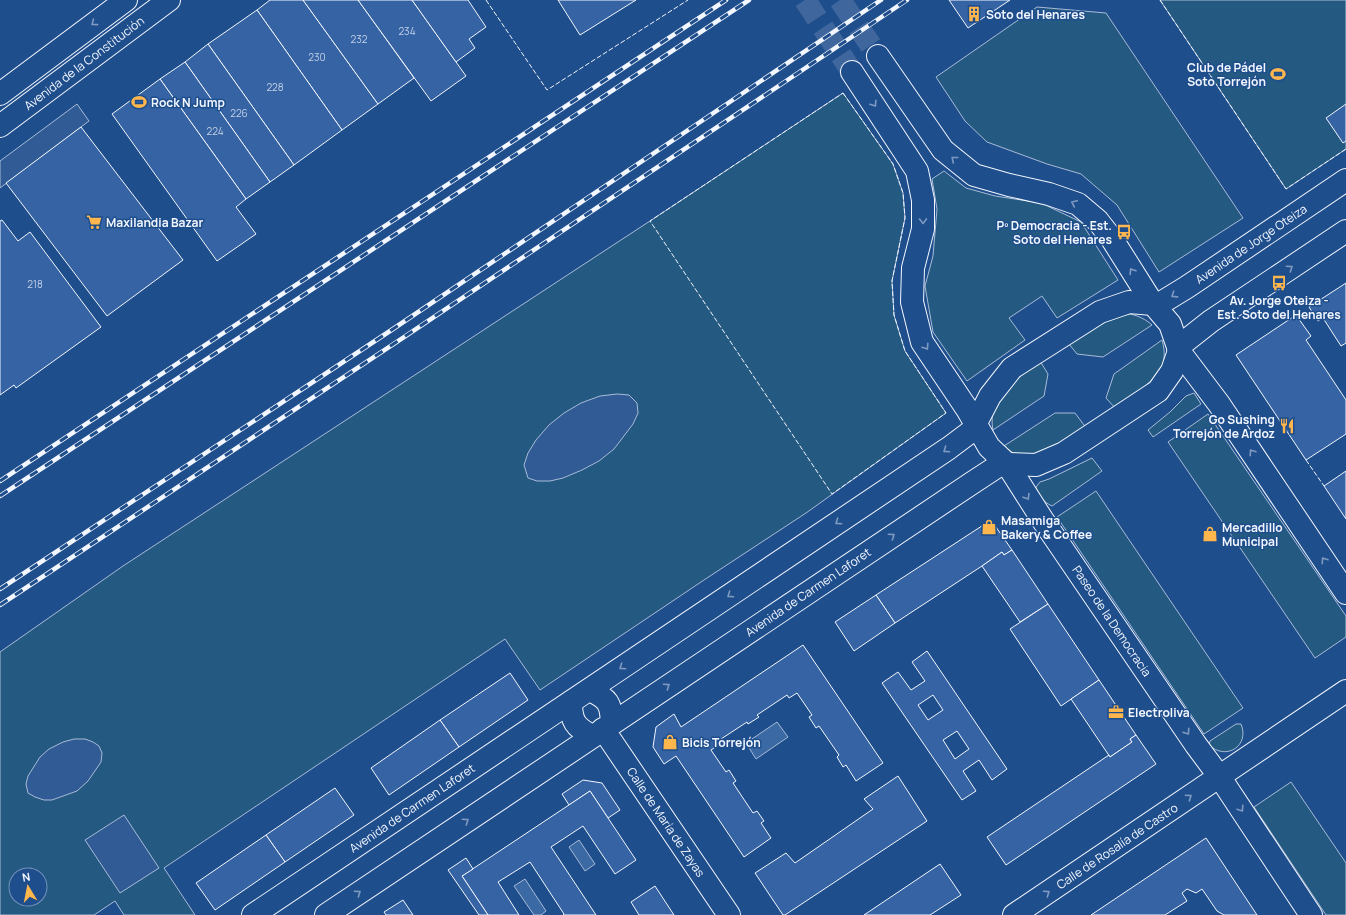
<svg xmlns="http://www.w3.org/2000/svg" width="1346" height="915" viewBox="0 0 1346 915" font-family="Manrope,sans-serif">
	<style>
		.green { fill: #245a82; stroke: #a8bbd7; fill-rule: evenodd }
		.parking { fill: #305b95; stroke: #a8bbd7 }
		.water { fill: #3b69a3; stroke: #a8bbd7 }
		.building { fill: #3563a3; stroke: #f2f6ff; fill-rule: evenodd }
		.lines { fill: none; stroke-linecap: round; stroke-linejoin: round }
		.minor-tunnel { stroke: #3f679d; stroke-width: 22; stroke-dasharray: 22 11; stroke-linecap: butt }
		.minor-casing { stroke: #f2f6ff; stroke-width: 24 }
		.major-casing { stroke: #f2f6ff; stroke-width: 24 }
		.minor { stroke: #1f4e8c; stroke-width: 22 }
		.major { stroke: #1f4e8c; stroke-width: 22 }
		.rail-casing { stroke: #f2f6ff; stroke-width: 4.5 }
		.rail { stroke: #1f4e8c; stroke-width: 3; stroke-dasharray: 9; stroke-linecap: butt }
		.fence { stroke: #f2f6ff; stroke-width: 1; stroke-dasharray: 5 2; stroke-linecap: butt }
		.oneway { stroke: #7e9ac0 }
		.labels { text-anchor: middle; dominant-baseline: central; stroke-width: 3; stroke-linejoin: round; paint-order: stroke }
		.number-label { font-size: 10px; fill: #c3d1e8 }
		.poi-label { font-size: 12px; font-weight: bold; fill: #f2f6ff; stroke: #1f4e8c; text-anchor: start }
		.street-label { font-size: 12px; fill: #f2f6ff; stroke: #1f4e8c }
	</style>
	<rect width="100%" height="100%" fill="#1f4e8c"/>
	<!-- green -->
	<g class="green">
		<polygon points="1160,0 1346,0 1346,149 1286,189"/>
		<polygon points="1037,7 1106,13 1243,218 1159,272 1117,205 1081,174 1047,164 987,142 965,121 936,77"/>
		<path d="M843 93 893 164 903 193 905 218 892 281 894 315 905 351 946 413 806 513 704 580 540 690 505 639 164 868 195 915H124L115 901 94 915H0V652L123 566 650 221ZM16 875H40V899H16Z"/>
		<polygon points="944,171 966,188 995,196 1041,203 1081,222 1118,280 1057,318 1042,296 1009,318 1025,340 967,381 933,332 925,286 933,256 937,209 932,179"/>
		<path d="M1130 314C1139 316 1145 319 1152 325L1103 357 1077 354 1069 344C1089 331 1106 318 1130 314Z"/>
		<path d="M1162 340C1169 364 1159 375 1140 390 1132 396 1124 403 1116 409L1106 398 1114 374Z"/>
		<path d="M1040 361 1048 374 1044 396 993 430C986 398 1019 378 1040 361Z"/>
		<polygon points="1194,393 1201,404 1153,437 1148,430 1170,412 1186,396"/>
		<polygon points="1055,413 1075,413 1087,429 1034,456 1013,453 1004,446"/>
		<polygon points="1208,414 1346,616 1346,637 1315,658 1168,442"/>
		<path d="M1092 458 1102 471 1052 506C1043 502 1039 496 1036 487L1040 482 1049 479Z"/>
		<polygon points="1096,491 1243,708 1204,734 1057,517"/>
		<path d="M1236 724H1241C1250 746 1226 761 1209 745L1210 741Z"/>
		<polygon points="1291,782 1346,863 1346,915 1326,915 1254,807"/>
	</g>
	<!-- parking -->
	<g class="parking">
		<polygon points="77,104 89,121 0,188 0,161"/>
		<polygon points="617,394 629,395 637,403 638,413 633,424 614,449 599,461 582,470 563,478 550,481 537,481 528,478 524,465 528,453 536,440 549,425 564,413 581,403 600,396"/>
		<polygon points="74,739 85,739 93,742 99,746 102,753 101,762 88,781 77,791 52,800 44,800 35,797 28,793 26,784 28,776 40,757 49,749 63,742"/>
		<polygon points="124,815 159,868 120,893 85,840"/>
	</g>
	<!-- water -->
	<g class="water">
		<polygon points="777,722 788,737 756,759 746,743"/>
		<polygon points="579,840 595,864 585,871 569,847"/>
		<polygon points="525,879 546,911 541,915 534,915 514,886"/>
	</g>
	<!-- building -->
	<g class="building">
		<polygon points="270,0 303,0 378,104 342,130 257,10"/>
		<polygon points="303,0 358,0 414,78 378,104"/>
		<polygon points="358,0 412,0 466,76 431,101"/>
		<polygon points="412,0 468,0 486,27 469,39 475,48 456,62"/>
		<polygon points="558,0 636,0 580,35"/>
		<polygon points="949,0 1010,0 968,28"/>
		<polygon points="257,10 342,130 294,165 208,44"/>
		<polygon points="208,44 294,165 270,182 185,62"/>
		<polygon points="185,62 270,182 246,199 160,79"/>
		<polygon points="160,79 246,199 236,207 256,234 217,261 112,114"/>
		<polygon points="1346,104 1346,141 1343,143 1326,118"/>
		<polygon points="81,127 183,260 107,316 6,183"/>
		<polygon points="2,220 18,241 30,232 101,327 16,388 14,385 0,395 0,221"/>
		<polygon points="1346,283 1346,343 1341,346 1323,318 1318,321 1309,307"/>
		<polygon points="1296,315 1311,336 1306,340 1346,400 1346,434 1306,460 1236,355"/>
		<polygon points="1346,471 1346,519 1324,486"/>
		<polygon points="991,520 1012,550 1004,555 1002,552 982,566 895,623 876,595"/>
		<polygon points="1012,550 1048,604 1020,622 982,566 1002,552 1004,555"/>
		<polygon points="876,595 895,623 854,651 835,622"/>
		<polygon points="1048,604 1099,680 1061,706 1010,629"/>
		<polygon points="803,645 883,763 856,781 846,765 843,767 837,757 839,755 819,726 816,728 809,717 812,715 797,693 789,698 787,695 757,715 759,717 748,724 747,722 718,741 720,744 711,750 726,772 729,770 736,781 733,783 753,813 757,811 764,821 761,823 771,838 744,857 676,756 664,764 653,747 656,727 674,714 681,727"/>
		<path d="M927 651 1007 769 992 780 979 760 963 771 976 791 962 800 882 683 898 672 911 690 925 681 912 662ZM933 695 943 710 928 720 918 705ZM957 731 969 749 955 759 943 740Z"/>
		<polygon points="510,673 528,700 459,747 440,720"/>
		<polygon points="1099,680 1136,735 1130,739 1132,742 1110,757 1071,699"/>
		<polygon points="440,720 459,747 389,795 371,768"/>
		<polygon points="1136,735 1156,764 1006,865 987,837 1109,755 1110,757 1132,742 1130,739"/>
		<polygon points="898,776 927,821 785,915 783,915 755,873 786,853 795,863 873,809 864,799"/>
		<polygon points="583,780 602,783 620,810 608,818 590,791 569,805 562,794"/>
		<polygon points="335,788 354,815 285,862 266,835"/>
		<polygon points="590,791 636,860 615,874 583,826 551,847 596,915 563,915 564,914 530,862 498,882 519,915 488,915 462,876"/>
		<polygon points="266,835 285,862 215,910 196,883"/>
		<polygon points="1206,838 1257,915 1224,915 1217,911 1202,889 1196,893 1187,889 1182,893 1187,901 1165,915 1091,915"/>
		<polygon points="466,858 473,869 462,876 488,915 479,915 448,870"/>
		<polygon points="940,864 961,895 930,915 864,915"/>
		<polygon points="655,886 674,915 639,915 631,902"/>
		<polygon points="403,900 413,915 386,915 384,912"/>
	</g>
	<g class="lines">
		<!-- minor-tunnel -->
		<g class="minor-tunnel">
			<polyline points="805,0 852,72"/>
			<polyline points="840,0 878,56"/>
		</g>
		<!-- minor casing -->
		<g class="minor-casing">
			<g id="minor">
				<polyline points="878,56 943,150 974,175 1009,185 1049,194 1078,204 1098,221 1112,239 1153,304 1170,324 1178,347 1179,351 1172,371 1158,391 1064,453 1036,465 1007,464"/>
				<polyline points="852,72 917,171 923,200 923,229 913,268 912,302 922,342 967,409 989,447 1007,464 1042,519 1196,745 1219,776 1311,915"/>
				<polyline points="1156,306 1187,287 1346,180"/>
				<polyline points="1178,347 1211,321 1346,231"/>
				<polyline points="1179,351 1219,404 1346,593"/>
				<polyline points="976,423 990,396 1012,368 1100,312 1129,302 1153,304"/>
				<path d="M590 690C608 699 611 703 612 723"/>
				<path d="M571 702C571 721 575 727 592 736"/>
				<polyline points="603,729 729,915"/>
				<polyline points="253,915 949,448 977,427"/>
				<polyline points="326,915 972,483 1004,462"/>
				<polyline points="1014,915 1346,691"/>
			</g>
		</g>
		<!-- major casing -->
		<g class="major-casing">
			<g id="major">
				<polyline points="0,94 126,0"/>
				<polyline points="0,126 169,0"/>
			</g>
		</g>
		<!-- minor -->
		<use href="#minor" class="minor"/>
		<!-- major -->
		<use href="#major" class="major"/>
		<!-- rail casing -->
		<g class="rail-casing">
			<g id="rail">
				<polyline points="0,481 726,0"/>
				<polyline points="0,496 749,0"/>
				<polyline points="0,589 393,329 881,0"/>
				<polyline points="0,605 401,339 907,0"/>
			</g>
		</g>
		<!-- rail -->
		<use href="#rail" class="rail"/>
		<!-- fence -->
		<g class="fence">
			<polyline points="486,0 547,90 688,0"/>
			<polyline points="1160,0 1286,189 1346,149"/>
			<polygon points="843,93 893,164 903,193 905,218 892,281 894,315 905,351 946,413 832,494 650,221"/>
			<polyline points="1306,460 1324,486"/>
		</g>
	</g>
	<!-- one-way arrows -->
	<defs><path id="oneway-chevron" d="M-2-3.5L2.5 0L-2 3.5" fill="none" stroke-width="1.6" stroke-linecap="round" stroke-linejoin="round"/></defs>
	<g class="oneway">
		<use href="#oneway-chevron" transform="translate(94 23) rotate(143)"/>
		<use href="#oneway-chevron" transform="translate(874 104) rotate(57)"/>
		<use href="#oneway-chevron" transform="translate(954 159) rotate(-141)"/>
		<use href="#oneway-chevron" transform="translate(1074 203) rotate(-155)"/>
		<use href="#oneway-chevron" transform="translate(923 221) rotate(89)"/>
		<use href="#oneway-chevron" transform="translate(1290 268) rotate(-34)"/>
		<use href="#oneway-chevron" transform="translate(1132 271) rotate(-122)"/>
		<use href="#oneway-chevron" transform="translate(1174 295) rotate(147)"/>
		<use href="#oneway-chevron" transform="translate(926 347) rotate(57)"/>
		<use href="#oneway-chevron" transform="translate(946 450) rotate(146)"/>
		<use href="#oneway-chevron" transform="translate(1252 452) rotate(-124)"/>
		<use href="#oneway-chevron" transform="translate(1027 497) rotate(58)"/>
		<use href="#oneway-chevron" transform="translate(838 522) rotate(146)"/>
		<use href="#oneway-chevron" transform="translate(892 536) rotate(-34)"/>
		<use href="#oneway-chevron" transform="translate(1324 560) rotate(-124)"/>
		<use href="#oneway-chevron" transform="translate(730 595) rotate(146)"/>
		<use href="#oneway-chevron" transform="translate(622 667) rotate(146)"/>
		<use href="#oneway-chevron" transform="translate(667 686) rotate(-34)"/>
		<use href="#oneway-chevron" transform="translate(1187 732) rotate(56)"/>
		<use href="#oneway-chevron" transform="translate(1189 797) rotate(-34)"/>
		<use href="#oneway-chevron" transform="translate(1241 809) rotate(57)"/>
		<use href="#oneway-chevron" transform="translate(466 821) rotate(-34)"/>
		<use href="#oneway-chevron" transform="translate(358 893) rotate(-34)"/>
		<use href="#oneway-chevron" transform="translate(1047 893) rotate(-34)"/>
	</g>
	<!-- icons -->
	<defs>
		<g id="building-bare" transform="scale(1.2)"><path d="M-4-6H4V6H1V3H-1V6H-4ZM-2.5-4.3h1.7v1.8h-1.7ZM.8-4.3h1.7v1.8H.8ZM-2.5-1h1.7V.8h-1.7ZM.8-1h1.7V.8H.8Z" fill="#ffb74d" stroke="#1f4e8c" stroke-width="2.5" paint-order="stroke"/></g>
		<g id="stadium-bare" transform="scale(1.2)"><path d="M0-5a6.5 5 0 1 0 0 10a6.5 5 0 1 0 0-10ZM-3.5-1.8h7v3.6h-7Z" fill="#ffb74d" stroke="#1f4e8c" stroke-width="2.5" paint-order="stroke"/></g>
		<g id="supermarket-bare" transform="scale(1.2)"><path d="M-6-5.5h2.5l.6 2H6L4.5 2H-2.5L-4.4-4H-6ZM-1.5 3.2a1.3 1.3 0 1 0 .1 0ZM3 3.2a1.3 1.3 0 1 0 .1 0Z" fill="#ffb74d" stroke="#1f4e8c" stroke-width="2.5" paint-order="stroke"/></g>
		<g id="bus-bare" transform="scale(1.2)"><path d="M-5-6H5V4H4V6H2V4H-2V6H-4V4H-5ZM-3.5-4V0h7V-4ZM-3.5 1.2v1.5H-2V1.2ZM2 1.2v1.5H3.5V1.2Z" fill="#ffb74d" stroke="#1f4e8c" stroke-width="2.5" paint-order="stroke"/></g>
		<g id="restaurant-bare" transform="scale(1.2)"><path d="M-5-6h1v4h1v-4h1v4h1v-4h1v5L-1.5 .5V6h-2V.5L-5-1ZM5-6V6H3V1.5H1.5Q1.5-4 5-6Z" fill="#ffb74d" stroke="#1f4e8c" stroke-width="2.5" paint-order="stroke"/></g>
		<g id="shop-bare" transform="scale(1.2)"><path d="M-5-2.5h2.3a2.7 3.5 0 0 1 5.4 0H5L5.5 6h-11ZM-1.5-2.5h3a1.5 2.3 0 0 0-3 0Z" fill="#ffb74d" stroke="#1f4e8c" stroke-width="2.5" paint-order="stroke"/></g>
		<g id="office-bare" transform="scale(1.2)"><path d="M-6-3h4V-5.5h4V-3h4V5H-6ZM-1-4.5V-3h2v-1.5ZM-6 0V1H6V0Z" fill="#ffb74d" stroke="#1f4e8c" stroke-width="2.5" paint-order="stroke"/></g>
	</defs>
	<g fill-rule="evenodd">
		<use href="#building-bare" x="974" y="14"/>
		<use href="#stadium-bare" x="1278" y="74"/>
		<use href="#stadium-bare" x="139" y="102"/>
		<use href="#supermarket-bare" x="94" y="222"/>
		<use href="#bus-bare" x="1124" y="232"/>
		<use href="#bus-bare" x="1279" y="283"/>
		<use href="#restaurant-bare" x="1287" y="426"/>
		<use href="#shop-bare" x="989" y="527"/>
		<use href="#shop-bare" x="1210" y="534"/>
		<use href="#office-bare" x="1116" y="712"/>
		<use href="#shop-bare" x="670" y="742"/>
	</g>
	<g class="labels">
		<!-- number labels -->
		<g class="number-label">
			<text x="407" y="31">234</text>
			<text x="359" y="39">232</text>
			<text x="317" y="57">230</text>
			<text x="275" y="87">228</text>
			<text x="239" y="113">226</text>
			<text x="215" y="131">224</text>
			<text x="35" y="284">218</text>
		</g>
		<!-- poi labels -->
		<g class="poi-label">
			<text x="986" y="14">Soto del Henares</text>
			<text x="1266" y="67" text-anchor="end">Club de Pádel<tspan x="1266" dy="14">Soto Torrejón</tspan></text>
			<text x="151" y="102">Rock N Jump</text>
			<text x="106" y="222">Maxilandia Bazar</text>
			<text x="1112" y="225" text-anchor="end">Pº Democracia - Est.<tspan x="1112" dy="14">Soto del Henares</tspan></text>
			<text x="1279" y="300" text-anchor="middle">Av. Jorge Oteiza -<tspan x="1279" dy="14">Est. Soto del Henares</tspan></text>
			<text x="1275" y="419" text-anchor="end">Go Sushing<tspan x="1275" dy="14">Torrejón de Ardoz</tspan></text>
			<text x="1001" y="520">Masamiga<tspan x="1001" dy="14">Bakery &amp; Coffee</tspan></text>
			<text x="1222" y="527">Mercadillo<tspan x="1222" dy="14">Municipal</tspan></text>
			<text x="1128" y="712">Electroliva</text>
			<text x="682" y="742">Bicis Torrejón</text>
		</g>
		<!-- street labels -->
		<g class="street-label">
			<text transform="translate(84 63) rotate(-37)">Avenida de la Constitución</text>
			<text transform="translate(1251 244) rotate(-34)">Avenida de Jorge Oteiza</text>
			<text transform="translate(808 592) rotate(-34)">Avenida de Carmen Laforet</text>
			<text transform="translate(1112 621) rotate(56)">Paseo de la Democracia</text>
			<text transform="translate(412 808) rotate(-34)">Avenida de Carmen Laforet</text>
			<text transform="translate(666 822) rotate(56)">Calle de María de Zayas</text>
			<text transform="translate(1117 846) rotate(-34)">Calle de Rosalía de Castro</text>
		</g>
	</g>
	<!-- north arrow -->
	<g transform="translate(28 887) rotate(350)"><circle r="19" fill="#1f4e8c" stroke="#7391ba"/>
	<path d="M0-3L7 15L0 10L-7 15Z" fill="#ffb74d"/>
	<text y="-6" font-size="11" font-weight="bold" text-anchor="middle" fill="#f2f6ff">N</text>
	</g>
</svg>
